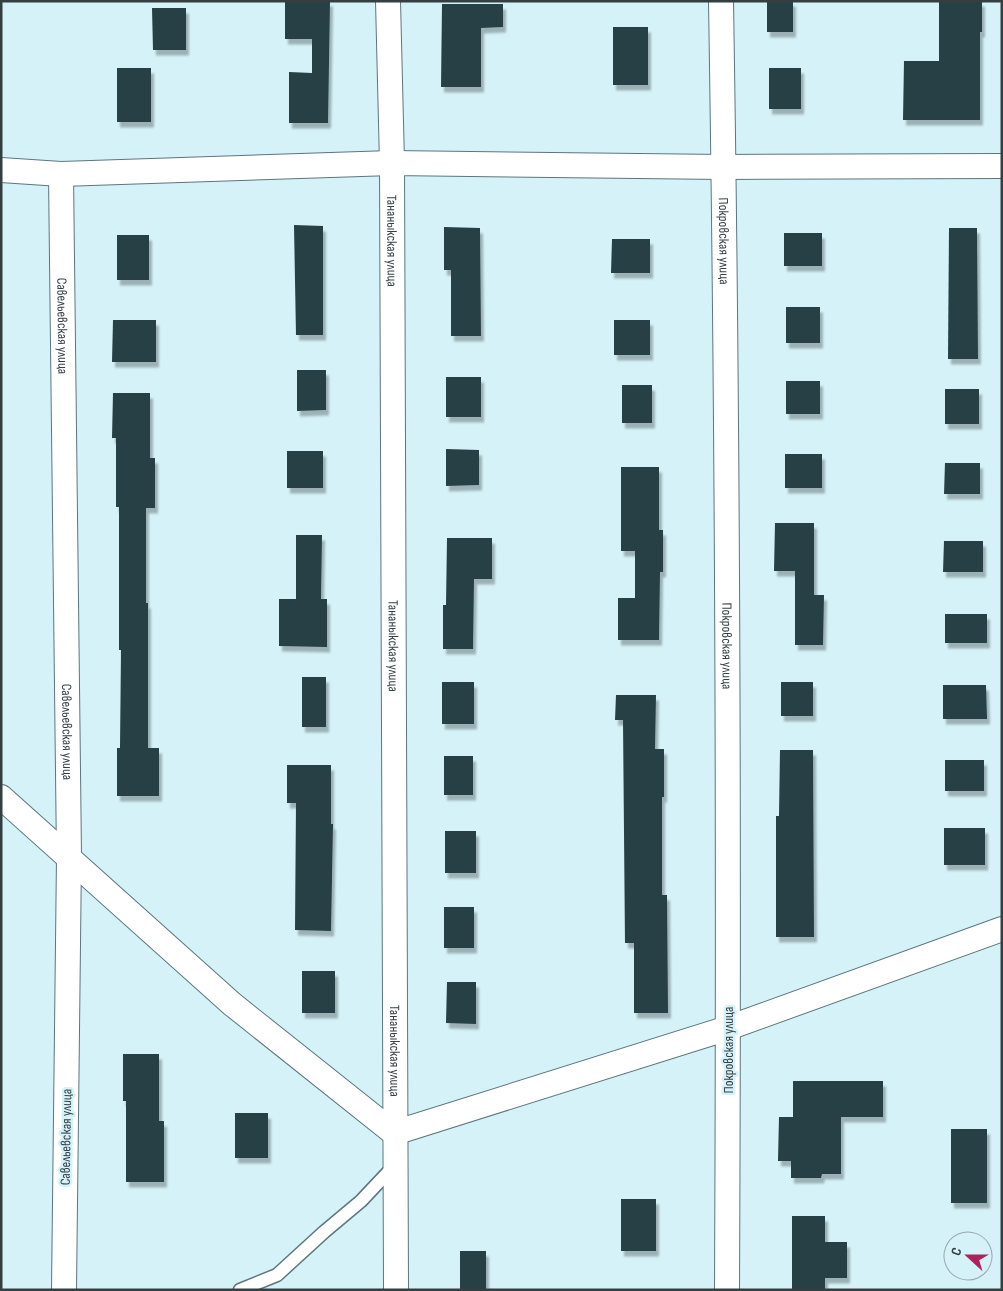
<svg xmlns="http://www.w3.org/2000/svg" width="1003" height="1291" viewBox="0 0 1003 1291" font-family="'Sofia Sans Condensed',sans-serif">
	<style>
		.building { fill: #263f44; filter: url(#shadow) }
		.lines { fill: none; stroke-linecap: round; stroke-linejoin: round }
		.lane-casing { stroke: #5c767c; stroke-width: 15 }
		.street-casing { stroke: #5c767c; stroke-width: 26 }
		.lane { stroke: #fff; stroke-width: 12 }
		.street { stroke: #fff; stroke-width: 24 }
		.labels { text-anchor: middle; dominant-baseline: central; stroke-width: 5; stroke-linejoin: round; paint-order: stroke }
		.street-label { font-size: 14px; fill: #343f42; stroke: #d5f2f8 }
	</style>
	<defs>
		<filter id="shadow"><feDropShadow dx="3" dy="5.5" stdDeviation="1" flood-color="#0004"/></filter>
	</defs>
	<rect width="100%" height="100%" fill="#d5f2f8"/>
	<!-- building -->
	<g class="building">
		<polygon points="285,1 330,1 328,123 289,123 289,72 312,73 312,39 285,39"/>
		<rect x="767" y="1" width="26" height="31"/>
		<polygon points="939,1 982,1 982,32 980,32 980,120 903,120 904,61 939,61"/>
		<polygon points="442,4 503,4 503,27 481,28 481,87 441,87"/>
		<polygon points="152,8 186,8 186,50 153,50"/>
		<rect x="613" y="27" width="35" height="58"/>
		<rect x="117" y="68" width="34" height="54"/>
		<rect x="769" y="68" width="32" height="41"/>
		<polygon points="294,225 323,226 323,335 296,335"/>
		<polygon points="444,227 480,228 481,336 451,336 451,270 444,270"/>
		<polygon points="949,228 977,228 978,359 948,359"/>
		<rect x="784" y="233" width="38" height="33"/>
		<rect x="117" y="235" width="32" height="45"/>
		<polygon points="612,239 650,239 650,273 611,273"/>
		<rect x="786" y="307" width="34" height="36"/>
		<polygon points="113,320 156,320 156,362 112,362"/>
		<rect x="614" y="320" width="36" height="35"/>
		<polygon points="297,370 326,370 326,410 297,411"/>
		<rect x="446" y="377" width="35" height="40"/>
		<rect x="786" y="381" width="34" height="33"/>
		<rect x="622" y="385" width="30" height="38"/>
		<rect x="945" y="389" width="34" height="35"/>
		<polygon points="113,393 150,393 150,458 155,458 155,508 146,508 146,603 148,603 148,748 159,748 159,796 117,796 117,748 120,748 121,650 119,650 119,507 116,507 116,438 112,438"/>
		<polygon points="446,449 479,450 479,485 446,486"/>
		<rect x="287" y="451" width="36" height="37"/>
		<rect x="785" y="454" width="37" height="34"/>
		<polygon points="945,463 980,463 980,494 944,494"/>
		<polygon points="621,467 659,467 659,530 663,530 663,572 660,572 659,640 618,640 618,598 635,598 635,551 621,551"/>
		<polygon points="775,523 814,523 814,595 824,595 823,645 795,645 795,571 774,571"/>
		<polygon points="296,535 322,535 321,599 327,599 327,647 279,646 279,599 296,599"/>
		<polygon points="447,538 492,538 492,579 474,579 473,649 443,649 443,605 446,605"/>
		<polygon points="944,541 983,541 983,572 943,572"/>
		<rect x="945" y="614" width="42" height="29"/>
		<rect x="302" y="677" width="24" height="50"/>
		<rect x="442" y="682" width="32" height="42"/>
		<rect x="781" y="682" width="32" height="34"/>
		<polygon points="943,685 986,685 987,719 943,719"/>
		<polygon points="616,695 656,695 655,749 664,749 664,797 662,797 662,895 667,895 668,1013 634,1013 634,943 625,943 623,720 615,720"/>
		<polygon points="780,750 813,750 814,937 776,937 776,816 779,816"/>
		<rect x="444" y="756" width="29" height="39"/>
		<rect x="945" y="760" width="39" height="31"/>
		<polygon points="287,765 331,765 331,824 333,824 331,931 295,930 296,803 287,803"/>
		<rect x="944" y="828" width="41" height="37"/>
		<rect x="445" y="831" width="31" height="42"/>
		<rect x="444" y="907" width="30" height="41"/>
		<rect x="302" y="971" width="33" height="42"/>
		<polygon points="447,982 476,982 476,1024 446,1023"/>
		<polygon points="123,1054 159,1054 159,1121 164,1121 164,1182 126,1182 126,1101 123,1101"/>
		<polygon points="793,1081 883,1081 883,1117 841,1117 841,1174 822,1174 821,1178 791,1178 791,1161 778,1161 779,1117 793,1117"/>
		<rect x="235" y="1113" width="33" height="45"/>
		<rect x="951" y="1129" width="36" height="74"/>
		<rect x="621" y="1199" width="35" height="52"/>
		<polygon points="792,1216 825,1216 825,1242 847,1242 847,1278 825,1278 825,1290 792,1290"/>
		<rect x="460" y="1251" width="26" height="39"/>
	</g>
	<g class="lines">
		<!-- lane casing -->
		<g class="lane-casing">
			<polyline id="lane" points="240,1290 277,1275 324,1232 361,1201 394,1166"/>
		</g>
		<!-- street casing -->
		<g class="street-casing">
			<g id="street">
				<path id="s1" d="M388 1 392 163 396 1290"/>
				<path id="s2" d="M721 1C728 431 729 860 727 1290"/>
				<polyline points="1,170 61,174 392,163 724,167 1002,166"/>
				<path id="s3" d="M61 174 69 857 64 1290"/>
				<polyline points="1,797 232,1004 394,1133 728,1028 1002,929"/>
			</g>
		</g>
		<!-- lane -->
		<use href="#lane" class="lane"/>
		<!-- street -->
		<use href="#street" class="street"/>
	</g>
	<g class="labels">
		<!-- street labels -->
		<g class="street-label">
			<text stroke="none"><textPath href="#s1" startOffset="240">Тананыкская улица</textPath></text>
			<text stroke="none"><textPath href="#s2" startOffset="240">Покровская улица</textPath></text>
			<text stroke="none"><textPath href="#s3" startOffset="152">Савельевская улица</textPath></text>
			<text stroke="none"><textPath href="#s1" startOffset="645">Тананыкская улица</textPath></text>
			<text stroke="none"><textPath href="#s2" startOffset="645">Покровская улица</textPath></text>
			<text stroke="none"><textPath href="#s3" startOffset="558">Савельевская улица</textPath></text>
			<text stroke="none"><textPath href="#s1" startOffset="1050">Тананыкская улица</textPath></text>
			<text transform="translate(728 1050) rotate(-90)">Покровская улица</text>
			<text transform="translate(66 1137) rotate(-89)">Савельевская улица</text>
		</g>
	</g>
	<!-- border -->
	<rect width="1003" height="1291" fill="none" stroke="#343f42" stroke-width="5"/>
	<!-- north arrow -->
	<g transform="translate(968 1256) rotate(291)"><circle r="24" fill="#d5f2f8" stroke="#95aaaf"/>
	<path d="M0-4L9 19L0 12L-9 19Z" fill="#af215b"/>
	<text y="-8" font-size="14" font-weight="bold" text-anchor="middle" fill="#343f42">С</text>
	</g>
</svg>
